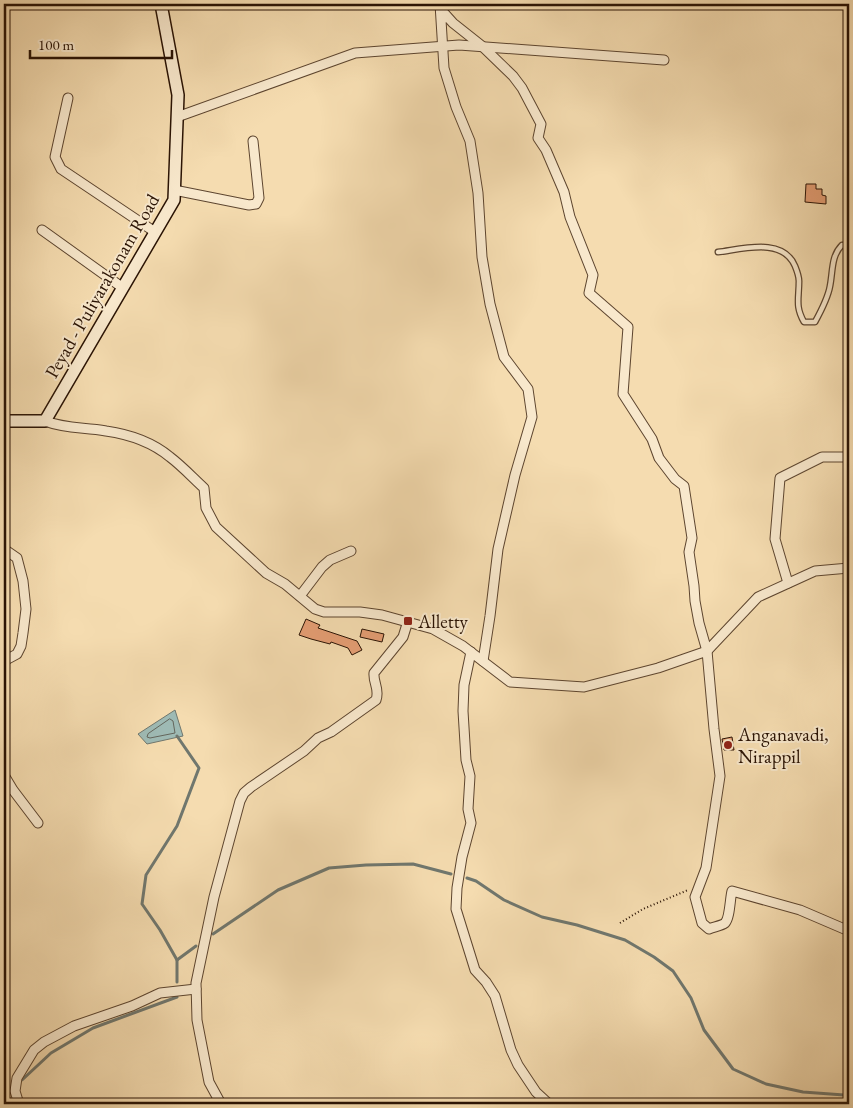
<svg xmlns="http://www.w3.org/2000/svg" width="853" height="1108" viewBox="0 0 853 1108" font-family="'EB Garamond',serif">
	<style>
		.water { fill: #9ebab4; stroke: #70776e }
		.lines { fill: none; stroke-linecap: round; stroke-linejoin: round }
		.shore { stroke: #64665c; stroke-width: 1 }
		.stream { stroke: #70776e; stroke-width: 3 }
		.building { fill: #e59e74; stroke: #2a1304 }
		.service-casing { stroke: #5d452f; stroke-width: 7 }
		.minor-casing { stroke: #5d452f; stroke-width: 11 }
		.secondary-casing { stroke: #2a1304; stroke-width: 14 }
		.path { stroke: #2a1304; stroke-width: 2; stroke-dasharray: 1 2.5; stroke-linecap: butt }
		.service { stroke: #f8e8cc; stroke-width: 4.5 }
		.minor { stroke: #f8e8cc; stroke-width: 9 }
		.secondary { stroke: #f8e8cc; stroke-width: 11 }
		.poi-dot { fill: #8f2418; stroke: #f8e8cc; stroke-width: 2 }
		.labels { text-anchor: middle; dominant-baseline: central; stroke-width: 4; stroke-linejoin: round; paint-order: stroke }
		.street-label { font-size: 19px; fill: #2a1304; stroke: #f8e8cc }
		.poi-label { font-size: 19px; fill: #2a1304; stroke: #f8e8cc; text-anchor: start }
	</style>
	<rect width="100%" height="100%" fill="#f5dcb0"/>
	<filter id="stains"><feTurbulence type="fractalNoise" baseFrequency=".004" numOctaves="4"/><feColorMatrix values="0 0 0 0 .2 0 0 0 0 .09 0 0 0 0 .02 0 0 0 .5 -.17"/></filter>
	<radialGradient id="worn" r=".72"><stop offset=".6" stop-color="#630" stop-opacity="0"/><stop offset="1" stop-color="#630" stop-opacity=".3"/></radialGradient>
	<!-- water -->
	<polygon class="water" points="175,710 183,736 147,744 138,734"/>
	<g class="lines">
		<!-- shore -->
		<polygon class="shore" points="170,719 173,721 175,733 150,738 147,737 148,734"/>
		<!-- stream -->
		<g class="stream">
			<polyline points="467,878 476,881 504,900 542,917 577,925 625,940 654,957 673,971 691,998 704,1030 733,1069 766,1084 803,1092 844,1095 849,1094"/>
			<polyline points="213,934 278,890 329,868 366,865 413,864 451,874"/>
			<polyline points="177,960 196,946"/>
			<polyline points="177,982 177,960 160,930 142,904 146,875 177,826 199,768 177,736"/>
			<polyline points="22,1080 51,1053 93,1028 177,997"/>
			<polyline points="4,1098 8,1094"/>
		</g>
	</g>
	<!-- building -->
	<g class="building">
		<polygon points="806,184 816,184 816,189 822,189 822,195 826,196 826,204 805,202"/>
		<polygon points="306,619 320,625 318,628 357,641 362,650 352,655 348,648 331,642 330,644 311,639 299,635"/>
		<polygon points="362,629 384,634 382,642 360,637"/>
		<polygon points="732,737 734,750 724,750 722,739"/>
	</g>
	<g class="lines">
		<!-- service casing -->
		<g class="service-casing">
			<g id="service">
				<polyline points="163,6 183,4"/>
				<path d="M718 252C743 249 783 237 795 266 797 271 799 276 799 281 799 299 795 306 804 322H815C821 311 828 298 830 286 833 271 831 256 842 245L849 246"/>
			</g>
		</g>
		<!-- minor casing -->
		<g class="minor-casing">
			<g id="minor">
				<polyline points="440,4 444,68 456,107 470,141 478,193 482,257 490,304 504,357 528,389 532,417 515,475 498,549 490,616 483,661"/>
				<path d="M444 18V13L453 23 482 46 513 76 522 88 541 124 538 138 546 150 564 192 570 217 593 275 589 293 628 327 623 394 652 439 659 458 675 479 684 486 692 538 689 552 694 586 695 601 699 623 707 651 714 729 720 776 706 868 695 897 702 923 709 929C713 927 721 926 725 923 730 918 730 898 732 891L800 910 849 931"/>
				<polyline points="68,98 55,157 61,169 155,232"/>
				<polyline points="177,117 355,53 459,45 664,60"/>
				<polyline points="174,190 249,205 256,204 259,198 253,141"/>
				<polyline points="42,230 123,288"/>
				<path d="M45 421C66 429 84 427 106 431 127 434 152 442 170 457 182 466 193 478 204 488L206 508 216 527 266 573 285 584 315 609 324 612H360L382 615 433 629 463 646 510 682 584 687 658 668 707 651 758 597 815 571 849 568"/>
				<polyline points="4,549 17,558 23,581 26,609 23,633 21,646 17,654 4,661"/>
				<polyline points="788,583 775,539 780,478 822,457 849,457"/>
				<polyline points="300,596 322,567 330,560 351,551"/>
				<polyline points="471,652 464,685 463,711 466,760 470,776 468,809 471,823 462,857 457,888 456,909 475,970 486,982 495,996 511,1050 518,1065 536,1092 549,1104"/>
				<polyline points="4,775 13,790 38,823"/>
				<polyline points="19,1104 15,1091 17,1078 34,1050 44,1042 74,1026 132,1006 160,993 196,989"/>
				<path d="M221 1104 209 1082 197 1020 196 983 214 897 240 801 244 793 251 787 304 751 318 738 331 732 376 700C380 689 373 683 374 673L403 637 408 621"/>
			</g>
		</g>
		<!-- secondary casing -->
		<g class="secondary-casing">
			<polyline id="secondary" points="4,421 45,421 174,200 178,95 161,4"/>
		</g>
		<!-- path -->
		<polyline class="path" points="620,923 643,909 688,890"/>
		<!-- service -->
		<use href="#service" class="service"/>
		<!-- minor -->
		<use href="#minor" class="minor"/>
		<!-- secondary -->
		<use href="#secondary" class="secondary"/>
	</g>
	<!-- markers -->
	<g class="poi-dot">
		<rect x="403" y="616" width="10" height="10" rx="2.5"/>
		<circle cx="728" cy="745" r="5"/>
	</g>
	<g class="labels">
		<!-- street labels -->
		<g class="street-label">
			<text transform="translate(102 286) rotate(-60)">Peyad - Puliyarakonam Road</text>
		</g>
		<!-- poi labels -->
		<g class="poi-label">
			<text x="418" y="621">Alletty</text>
			<text x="738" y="734">Anganavadi,<tspan x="738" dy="22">Nirappil</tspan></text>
		</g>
	</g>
	<!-- margin -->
	<rect width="853" height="1108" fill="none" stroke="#f5dcb0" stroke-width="20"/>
	<rect x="5" y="5" width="843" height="1098" fill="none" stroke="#2a1304" stroke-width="2.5"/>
	<rect x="10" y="10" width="833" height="1088" fill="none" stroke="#2a1304"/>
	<!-- scale -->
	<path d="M30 50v8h142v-8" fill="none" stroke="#2a1304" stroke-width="2.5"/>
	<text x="38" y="50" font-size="15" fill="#2a1304" stroke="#f8e8cc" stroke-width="4" paint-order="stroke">100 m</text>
	<rect width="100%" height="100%" filter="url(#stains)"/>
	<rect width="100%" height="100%" fill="url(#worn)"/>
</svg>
